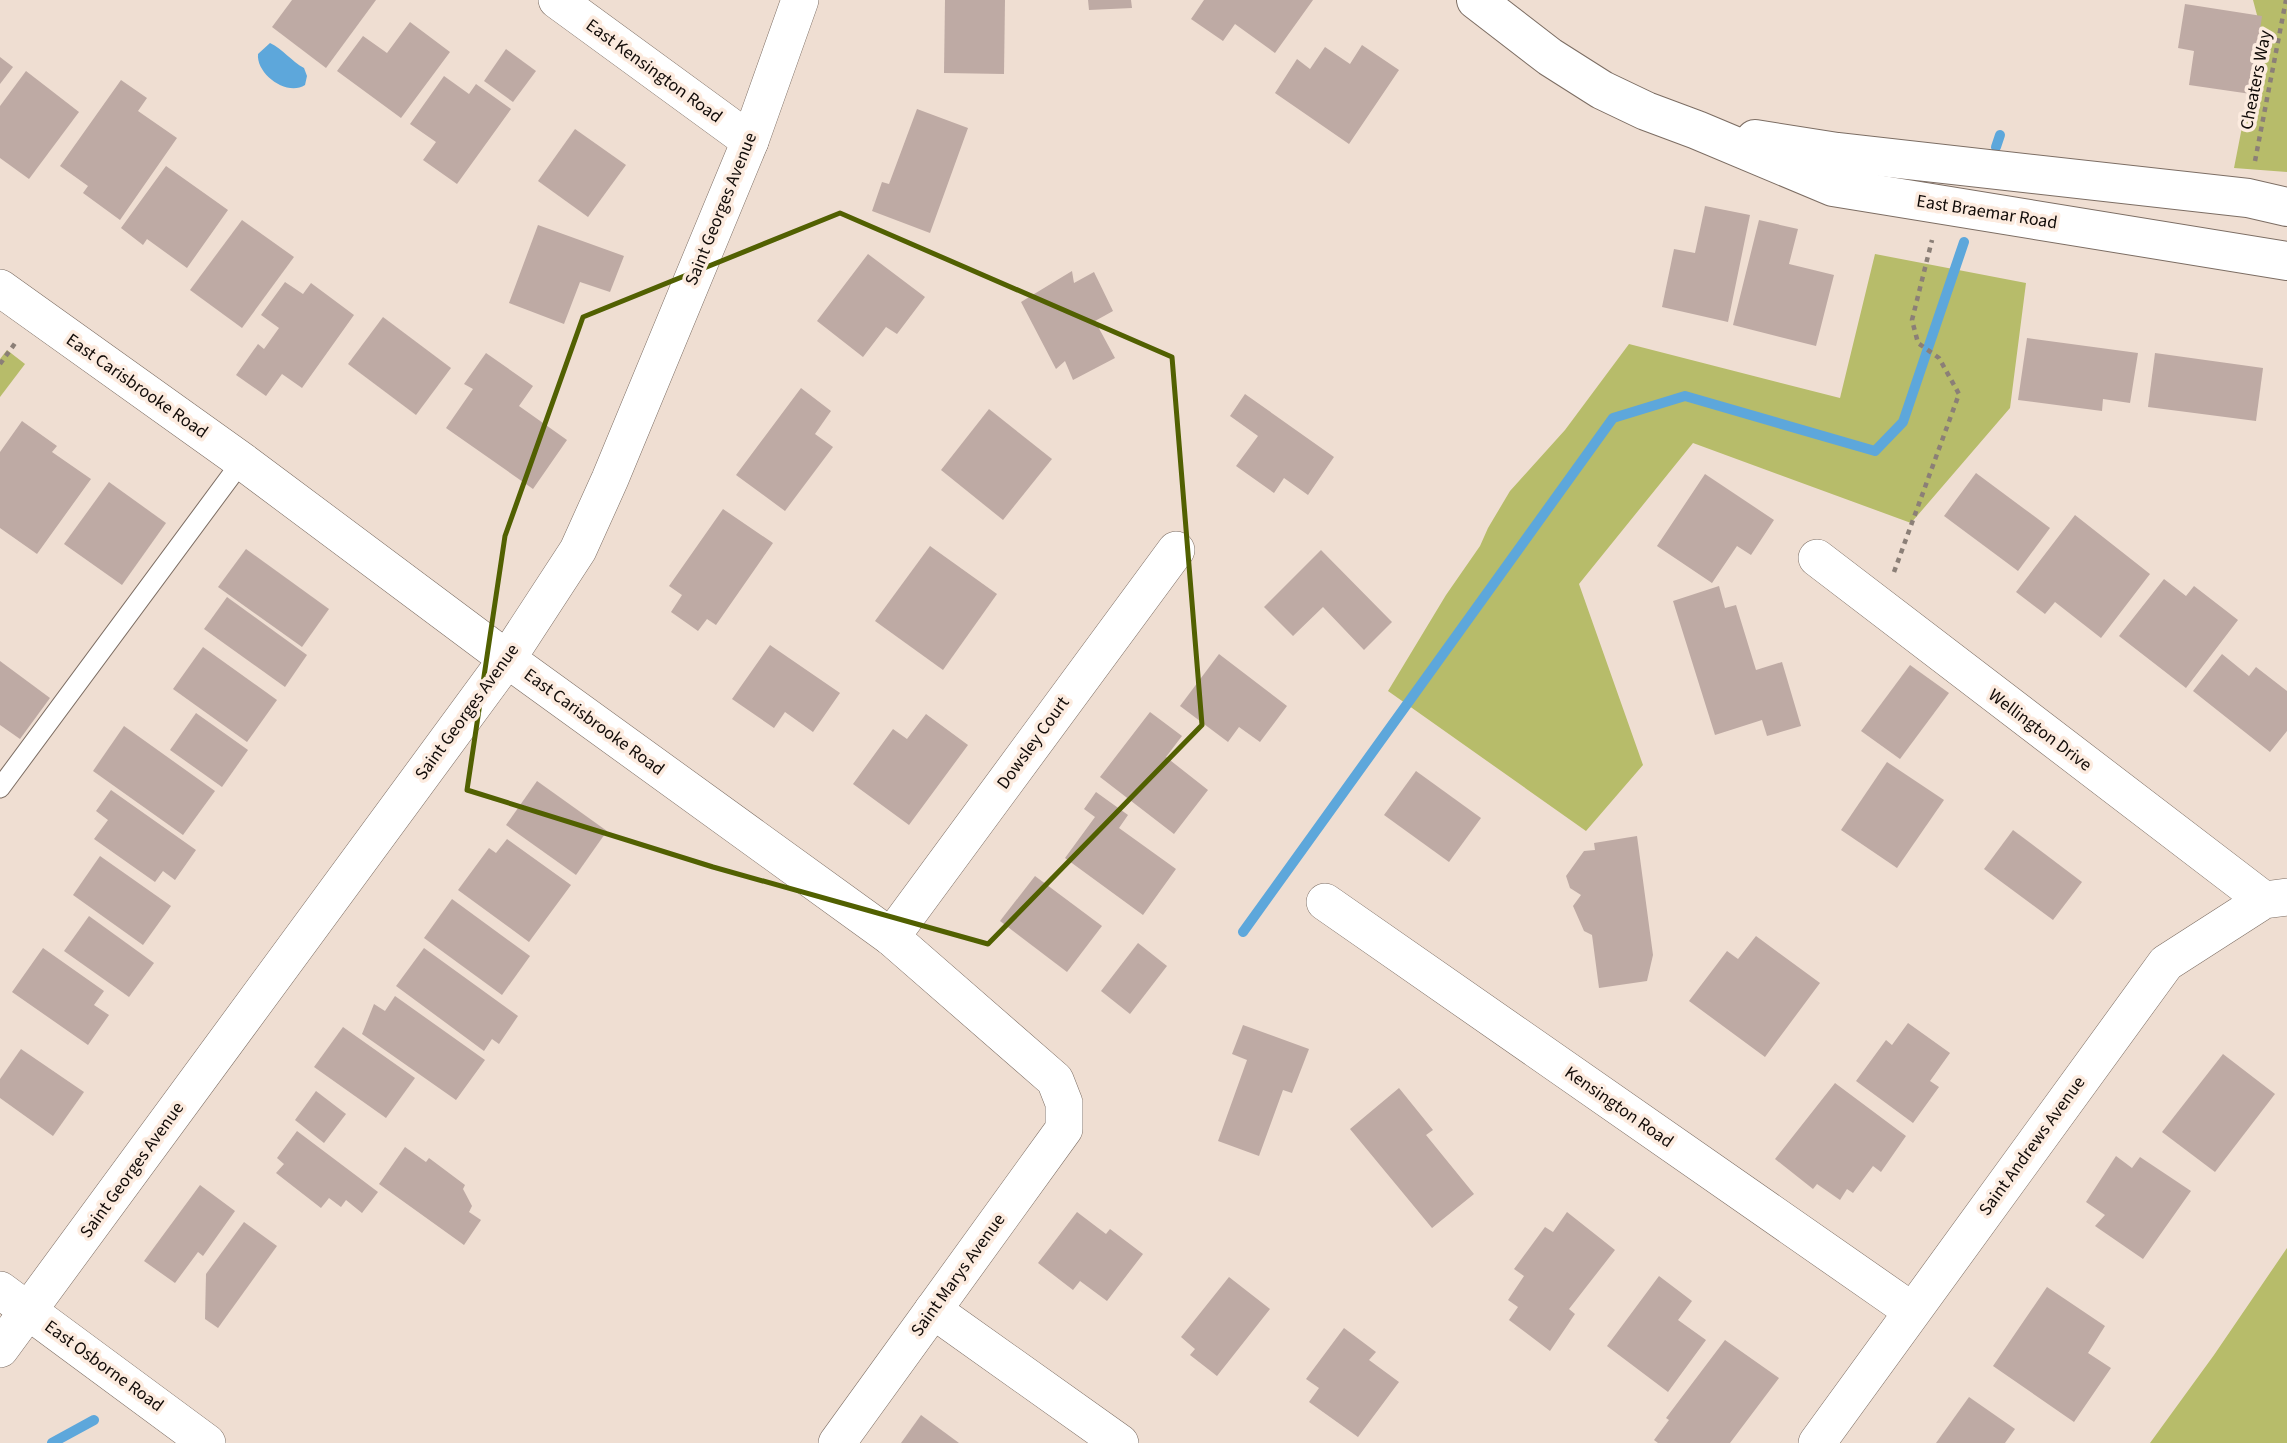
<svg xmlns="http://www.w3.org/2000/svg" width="2287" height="1443" viewBox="0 0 2287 1443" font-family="'Source Sans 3',sans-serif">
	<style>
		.green { fill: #b7bc6a }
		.water { fill: #5da7db }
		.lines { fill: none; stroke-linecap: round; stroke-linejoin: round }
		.stream { stroke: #5da7db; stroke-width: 10 }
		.building { fill: #beaaa4 }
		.service-casing { stroke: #7c6d63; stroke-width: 21 }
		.minor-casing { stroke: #7c6d63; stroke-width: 38 }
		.tertiary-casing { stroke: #7c6d63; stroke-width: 40 }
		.path { stroke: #8b7f77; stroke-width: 4.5; stroke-dasharray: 5 5; stroke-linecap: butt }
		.service { stroke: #fff; stroke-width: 19 }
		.minor { stroke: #fff; stroke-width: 37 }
		.tertiary { stroke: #fff; stroke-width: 38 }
		.marked { fill: none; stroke: #516001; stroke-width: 5; stroke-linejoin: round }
		.labels { text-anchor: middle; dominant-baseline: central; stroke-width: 7; stroke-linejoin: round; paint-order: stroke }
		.street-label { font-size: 18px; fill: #110b08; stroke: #fcebdf }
	</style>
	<rect width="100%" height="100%" fill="#efded2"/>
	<!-- green -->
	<g class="green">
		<polygon points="2253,0 2287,0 2287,172 2234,168 2261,30"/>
		<polygon points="1875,254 2026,283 2010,408 1911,523 1693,443 1579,584 1643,765 1586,831 1388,691 1446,595 1480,546 1488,528 1510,491 1565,430 1629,344 1840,398"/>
		<polygon points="7,350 25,364 0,397 0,359"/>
		<polygon points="2287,1248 2287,1443 2150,1443 2214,1355"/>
	</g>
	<!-- water -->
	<path class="water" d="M270 43C283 49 291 61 304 68L307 76 305 85C287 97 256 74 258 54Z"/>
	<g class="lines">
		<!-- stream -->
		<g class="stream">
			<polyline points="1996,147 2000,135"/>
			<polyline points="1243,932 1613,418 1685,396 1875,451 1903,422 1964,242"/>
			<polyline points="52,1443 94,1420"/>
		</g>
	</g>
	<!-- building -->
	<g class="building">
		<polygon points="292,0 376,0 326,68 272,27"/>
		<polygon points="945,0 1005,0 1004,74 944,73"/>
		<polygon points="1088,0 1131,0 1132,8 1089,10"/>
		<polygon points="1204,0 1313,0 1275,53 1235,24 1223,41 1191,19"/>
		<polygon points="2185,4 2262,16 2251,94 2189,85 2194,51 2178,48"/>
		<polygon points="410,22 450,52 401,118 337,71 363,36 387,53"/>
		<polygon points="1362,45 1399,70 1349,144 1275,93 1297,59 1310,69 1325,47 1350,64"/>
		<polygon points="506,49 536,71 513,102 484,81"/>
		<polygon points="0,57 13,67 0,84"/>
		<polygon points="26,71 79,112 29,179 0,158 0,106"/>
		<polygon points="444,76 469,94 476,84 511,109 457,184 423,160 436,142 410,124"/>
		<polygon points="121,80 147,98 138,111 177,138 120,220 83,193 88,186 60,166"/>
		<polygon points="917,109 968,128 930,233 872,211 882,182 889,184"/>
		<polygon points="575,129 626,165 588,217 538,181"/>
		<polygon points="166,166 228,210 187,268 147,239 143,245 121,228"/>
		<polygon points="1705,206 1750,215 1728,322 1662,307 1674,249 1695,253"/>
		<polygon points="242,220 294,257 242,328 190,290"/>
		<polygon points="1759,220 1798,229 1789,264 1834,275 1816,346 1733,325"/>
		<polygon points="538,225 624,256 610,292 580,282 564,324 509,303"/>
		<polygon points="868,254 925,297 897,334 886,327 863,357 817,321"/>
		<polygon points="1072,271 1074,283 1094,272 1113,311 1095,321 1115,358 1073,380 1065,361 1056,369 1021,302"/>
		<polygon points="285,282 303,294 311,283 354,315 302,388 282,374 266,396 236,375 258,344 264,349 279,328 261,315"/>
		<polygon points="383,317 451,368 416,415 348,364"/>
		<polygon points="2027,338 2138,353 2130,403 2103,399 2102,411 2018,400"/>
		<polygon points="486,353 533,386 519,406 567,440 533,489 446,428 473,389 464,384"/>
		<polygon points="2155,353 2263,368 2256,421 2148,407"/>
		<polygon points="801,388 831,411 815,434 833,447 785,511 736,475"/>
		<polygon points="1245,394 1334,457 1308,495 1284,478 1274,493 1236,466 1258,436 1230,416"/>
		<polygon points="989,409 1052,459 1003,520 941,470"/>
		<polygon points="22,421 57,446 52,452 91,479 37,554 0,528 0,452"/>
		<polygon points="1976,473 2050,528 2018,571 1944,516"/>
		<polygon points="1705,474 1774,520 1751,555 1737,546 1712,583 1657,546"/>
		<polygon points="109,482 166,523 122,585 64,544"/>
		<polygon points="723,509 773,543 716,625 707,619 698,631 671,612 682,595 669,586"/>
		<polygon points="2075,515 2150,574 2101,638 2055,602 2045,614 2016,592"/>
		<polygon points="930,546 997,594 943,670 875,621"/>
		<polygon points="246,549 329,609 302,647 218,587"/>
		<polygon points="1321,550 1392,622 1364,650 1323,607 1293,636 1264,607"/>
		<polygon points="2164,579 2186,596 2194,586 2238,620 2186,688 2119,636"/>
		<polygon points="1719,586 1725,608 1736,605 1756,670 1782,662 1801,726 1767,736 1762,720 1715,735 1673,601"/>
		<polygon points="227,597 307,655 285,687 204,629"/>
		<polygon points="770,645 840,693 813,732 785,712 774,728 732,699"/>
		<polygon points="203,647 277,700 247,742 173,689"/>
		<polygon points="1219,654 1287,706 1260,742 1239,727 1228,742 1180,706"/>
		<polygon points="2222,654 2249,676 2256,667 2287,691 2287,731 2270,752 2193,691"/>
		<polygon points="0,661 50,698 20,739 0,725"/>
		<polygon points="1910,665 1949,693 1900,759 1861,731"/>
		<polygon points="1150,712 1182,736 1166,757 1208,790 1174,834 1100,777"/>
		<polygon points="196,713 248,750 222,787 170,750"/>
		<polygon points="926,714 968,745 909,825 853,784 893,729 907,739"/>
		<polygon points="124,726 215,791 183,835 93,771"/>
		<polygon points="1887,762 1944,800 1897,868 1841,830"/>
		<polygon points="1416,771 1481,818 1449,862 1384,815"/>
		<polygon points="537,781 607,831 576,875 506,825"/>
		<polygon points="111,790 196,850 175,880 163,871 155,882 94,839 108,820 96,811"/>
		<polygon points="1096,792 1128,815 1119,828 1176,869 1143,915 1065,858 1095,817 1084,809"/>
		<polygon points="2013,830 2082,882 2053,920 1984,869"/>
		<polygon points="1637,836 1653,955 1647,981 1599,988 1592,935 1584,931 1573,906 1581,895 1570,888 1566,876 1584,851 1595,850 1594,843"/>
		<polygon points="507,839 571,885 529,942 458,890 489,848 496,853"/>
		<polygon points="100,856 171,906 143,945 73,895"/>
		<polygon points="1035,876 1102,926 1067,972 1000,921"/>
		<polygon points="452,899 530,956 502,995 424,938"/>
		<polygon points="89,916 154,963 129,997 64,951"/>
		<polygon points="1756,936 1820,983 1765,1057 1689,1001 1727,951 1738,959"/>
		<polygon points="1138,943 1167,966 1130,1014 1101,991"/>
		<polygon points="43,948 104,991 94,1005 109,1015 88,1045 12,992"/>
		<polygon points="424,948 518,1016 499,1044 492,1039 484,1051 396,986"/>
		<polygon points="395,996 485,1060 456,1100 362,1034 374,1004 385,1011"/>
		<polygon points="1908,1023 1950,1053 1930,1081 1939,1087 1913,1123 1856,1081 1886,1040 1892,1045"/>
		<polygon points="1243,1025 1309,1049 1292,1093 1283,1090 1259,1156 1218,1141 1247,1060 1232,1054"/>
		<polygon points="343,1027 415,1078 386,1118 314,1067"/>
		<polygon points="21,1049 84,1092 53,1136 0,1098 0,1079"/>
		<polygon points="2223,1054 2275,1094 2215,1172 2162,1132"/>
		<polygon points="1835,1083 1906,1136 1881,1172 1873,1166 1853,1193 1847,1189 1840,1200 1817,1184 1813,1189 1775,1159"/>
		<polygon points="1399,1088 1433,1130 1426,1135 1474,1194 1432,1228 1350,1129"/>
		<polygon points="316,1091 346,1114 324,1143 295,1120"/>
		<polygon points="297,1131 378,1192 362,1213 346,1200 341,1207 329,1198 321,1208 276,1173 284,1164 277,1158"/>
		<polygon points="405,1147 426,1162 429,1158 465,1185 463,1189 472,1206 469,1212 481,1220 464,1245 379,1184"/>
		<polygon points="2116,1156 2132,1168 2140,1157 2191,1191 2143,1259 2095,1226 2105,1215 2086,1202"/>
		<polygon points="200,1185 235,1211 203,1256 198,1252 175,1283 144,1261"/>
		<polygon points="1077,1212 1106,1234 1110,1229 1143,1254 1107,1301 1080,1281 1073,1290 1038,1263"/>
		<polygon points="1567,1212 1615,1250 1569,1309 1575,1314 1550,1351 1509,1320 1518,1307 1508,1300 1524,1276 1514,1269 1545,1227 1553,1232"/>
		<polygon points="244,1222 277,1246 218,1328 205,1319 206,1274"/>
		<polygon points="1659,1276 1692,1301 1678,1320 1706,1340 1668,1392 1607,1346"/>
		<polygon points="1229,1277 1270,1309 1217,1376 1190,1355 1195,1349 1181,1337"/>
		<polygon points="2047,1287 2105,1326 2088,1353 2111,1368 2074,1422 1993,1366"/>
		<polygon points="1344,1328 1376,1352 1369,1360 1399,1382 1358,1437 1309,1402 1319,1388 1306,1379"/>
		<polygon points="1725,1340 1779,1378 1730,1443 1658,1443 1654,1440 1669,1420 1666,1418"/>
		<polygon points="1969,1397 2015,1429 2005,1443 1936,1443"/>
		<polygon points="921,1415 959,1443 901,1443"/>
	</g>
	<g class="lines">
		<!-- service casing -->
		<g class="service-casing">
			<polyline id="service" points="0,788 242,461"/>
		</g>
		<!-- minor casing -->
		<g class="minor-casing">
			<g id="minor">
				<polyline points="557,0 750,141"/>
				<polyline points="0,288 242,461 507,659 891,937 1055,1080 1064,1103 1064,1129 837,1443"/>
				<polyline points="1817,558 2264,900"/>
				<polyline points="1325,902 1912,1311"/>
				<polyline points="891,937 1176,550"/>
				<polyline points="0,1290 207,1443"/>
				<polyline points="933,1310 1120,1443"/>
				<polyline points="0,1349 507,659 578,550 610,479 750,141 800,0"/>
				<polyline points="1817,1443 2166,963 2264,900 2287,897"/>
			</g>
		</g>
		<!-- tertiary casing -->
		<g class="tertiary-casing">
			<g id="tertiary">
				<polyline points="1476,0 1550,57 1602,90 1646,111 1697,130 1833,187 2287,261"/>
				<polyline points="1755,139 1837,152 2248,198 2287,207"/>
			</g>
		</g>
		<!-- path -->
		<g class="path">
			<polyline points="2255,161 2286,0"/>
			<polyline points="0,364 16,342"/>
			<polyline points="1894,572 1959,394 1939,358 1918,343 1912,320 1932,240"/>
		</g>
		<!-- service -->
		<use href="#service" class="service"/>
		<!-- minor -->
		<use href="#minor" class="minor"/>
		<!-- tertiary -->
		<use href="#tertiary" class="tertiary"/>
	</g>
	<!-- marked area -->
	<path class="marked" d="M840 213 1172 357 1202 725 988 944 713 867 467 790 505 536 583 317Z"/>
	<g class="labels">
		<!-- street labels -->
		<g class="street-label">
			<text transform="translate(654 71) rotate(36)">East Kensington Road</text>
			<text transform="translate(2256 80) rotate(-79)">Cheaters Way</text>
			<text transform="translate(721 209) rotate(-68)">Saint Georges Avenue</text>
			<text transform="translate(1987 212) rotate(9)">East Braemar Road</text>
			<text transform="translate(137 386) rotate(35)">East Carisbrooke Road</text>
			<text transform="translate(467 712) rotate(-54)">Saint Georges Avenue</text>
			<text transform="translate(594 722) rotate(36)">East Carisbrooke Road</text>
			<text transform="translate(2040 730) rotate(37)">Wellington Drive</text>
			<text transform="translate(1033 743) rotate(-54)">Dowsley Court</text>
			<text transform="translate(1619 1107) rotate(35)">Kensington Road</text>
			<text transform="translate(2032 1146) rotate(-54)">Saint Andrews Avenue</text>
			<text transform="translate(132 1170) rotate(-54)">Saint Georges Avenue</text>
			<text transform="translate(958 1275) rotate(-54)">Saint Marys Avenue</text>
			<text transform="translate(104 1366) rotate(36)">East Osborne Road</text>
		</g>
	</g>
</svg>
